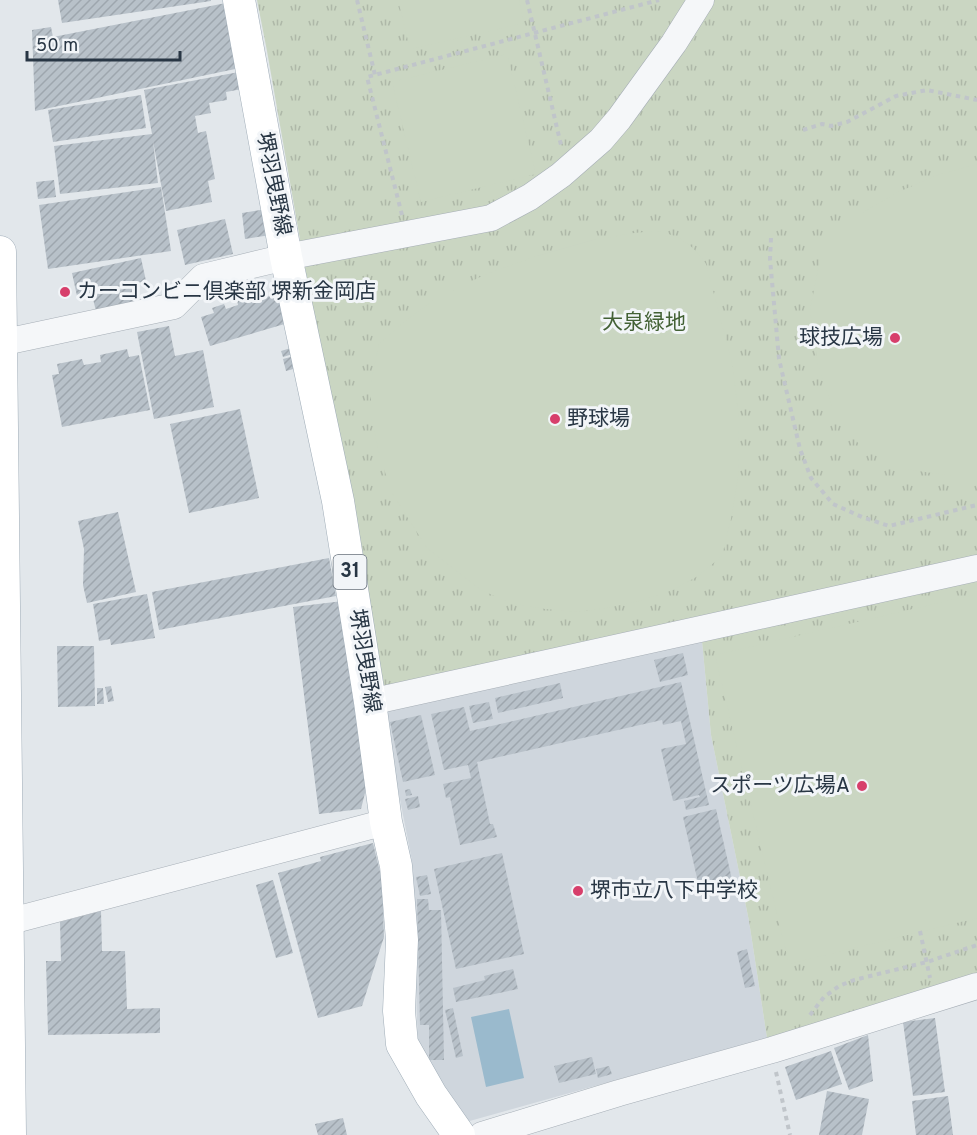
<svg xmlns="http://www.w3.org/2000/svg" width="977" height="1135" viewBox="0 0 977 1135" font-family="Overpass,'Noto Sans JP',sans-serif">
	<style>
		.built { fill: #cfd6dd }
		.park { fill: url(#park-tufts) }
		.pitch { fill: #cad6c2 }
		.water { fill: #9abacd }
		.building { fill: url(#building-hatch) }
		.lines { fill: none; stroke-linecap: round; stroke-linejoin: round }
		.minor-casing { stroke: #a6aeb6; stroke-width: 27 }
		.major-casing { stroke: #a0adb8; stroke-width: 33 }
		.path { stroke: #c0c5ca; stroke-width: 4; stroke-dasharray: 4.5 4.5; stroke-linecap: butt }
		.minor { stroke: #f5f7f9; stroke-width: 26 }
		.major { stroke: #fff; stroke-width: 32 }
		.poi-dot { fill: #d73f6b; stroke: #f2f5f8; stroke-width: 2 }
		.labels { text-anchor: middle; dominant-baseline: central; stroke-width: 6; stroke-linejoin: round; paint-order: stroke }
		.shield { fill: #f2f5f8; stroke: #656f7a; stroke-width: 1.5 }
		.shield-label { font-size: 20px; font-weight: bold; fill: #283644 }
		.street-label { font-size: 21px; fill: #283644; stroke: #f2f5f8 }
		.poi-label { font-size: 21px; fill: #283644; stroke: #f2f5f8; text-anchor: start }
		.park-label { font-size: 21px; fill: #436135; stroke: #f2f5f8 }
	</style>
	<defs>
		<pattern id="park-tufts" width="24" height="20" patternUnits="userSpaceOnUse" patternTransform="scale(1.5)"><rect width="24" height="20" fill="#cad6c2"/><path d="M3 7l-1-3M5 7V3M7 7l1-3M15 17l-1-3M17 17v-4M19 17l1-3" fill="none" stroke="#aeb8a8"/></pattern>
		<pattern id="building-hatch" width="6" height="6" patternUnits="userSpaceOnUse" patternTransform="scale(1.5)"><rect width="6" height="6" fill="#b8c1c9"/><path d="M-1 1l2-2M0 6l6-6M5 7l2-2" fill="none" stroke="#9ea6ae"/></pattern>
	</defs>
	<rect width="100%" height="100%" fill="#e2e7eb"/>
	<!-- built -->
	<polygon class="built" points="702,641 711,735 749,921 767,1038 466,1122 418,1050 412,861 383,712"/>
	<!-- park -->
	<polygon class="park" points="257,0 977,0 977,978 767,1038 749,921 711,735 702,641 382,707 267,51"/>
	<!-- pitch -->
	<g class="pitch">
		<polygon points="398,0 519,0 524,23 410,49"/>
		<polygon points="507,54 536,174 421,202 392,82"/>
		<polygon points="977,164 977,476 952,476 905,469 861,447 833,409 818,365 810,310 820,260 835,239 859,215 896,193 938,175"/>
		<path d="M656 231C680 235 693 245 706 264L733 367 739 422 738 477 731 519 722 556 698 576 673 590 639 601 607 608 577 612 545 609 510 603 481 590 427 548 392 493 380 457 371 416V382L379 344 405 321 434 300 484 275 537 256 593 240 634 233Z"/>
		<polygon points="977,594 977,918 789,964 715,655"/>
	</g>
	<!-- water -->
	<polygon class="water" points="509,1009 524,1078 486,1087 471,1017"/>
	<!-- building -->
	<g class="building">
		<polygon points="58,0 211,0 211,1 62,23"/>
		<polygon points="226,3 240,68 35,111 32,30 51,27 53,37"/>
		<polygon points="239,72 242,89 226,92 227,100 209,103 211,113 195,116 198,133 206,131 215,179 208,181 212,202 166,211 153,141 158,183 60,194 54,146 152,134 144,90"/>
		<polygon points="141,95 146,128 53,142 48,110"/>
		<polygon points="54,180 56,197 38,199 36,182"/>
		<polygon points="161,187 171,251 48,269 39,205"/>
		<polygon points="267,209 271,235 245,239 242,213"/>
		<polygon points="225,219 233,254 185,265 177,230"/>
		<polygon points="141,258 146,281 77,296 72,273"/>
		<polygon points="134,287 137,303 96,311 92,295"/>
		<polygon points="279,293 288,323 210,346 201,317 214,313 212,308 224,304 226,309 238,305 237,299 248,295 250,302"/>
		<polygon points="169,326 175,356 203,350 214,407 154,419 137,332"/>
		<polygon points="294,347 296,353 283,357 281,351"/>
		<polygon points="127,349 129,357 139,355 150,410 62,427 52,375 59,374 57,364 82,359 84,365 101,362 100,355"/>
		<polygon points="298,355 301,367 286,371 283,359"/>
		<polygon points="240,409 259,498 189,513 170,424"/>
		<polygon points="118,512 136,592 87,603 83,585 84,549 78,521"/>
		<polygon points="329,558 336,596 159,630 152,592"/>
		<polygon points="147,594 155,638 111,645 110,639 99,641 93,604"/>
		<polygon points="343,601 366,789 361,809 319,814 293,607"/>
		<polygon points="57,646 94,646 95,706 58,707"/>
		<polygon points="683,653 688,675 660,682 654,660"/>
		<polygon points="681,682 709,805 686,810 684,801 700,797 699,795 673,801 661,749 686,744 681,721 663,725 662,720 477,762 490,824 493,824 497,837 460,845 450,797 446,798 443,784 471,778 468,765 444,770 431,714 464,707 470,731"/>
		<polygon points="560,683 563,698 498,713 495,698"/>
		<polygon points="111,686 114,701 108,702 105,687"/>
		<polygon points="97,688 103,688 104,704 97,704"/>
		<polygon points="489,702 493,719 473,723 469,706"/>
		<polygon points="421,715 435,775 403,782 390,722"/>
		<polygon points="410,789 412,795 406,796 405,790"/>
		<polygon points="418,796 420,807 408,810 405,799"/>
		<polygon points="716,809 733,884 700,891 683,817"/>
		<polygon points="373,843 382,880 384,937 362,1006 318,1018 278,873 321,861 320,857"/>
		<polygon points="502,853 524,954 456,969 434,869"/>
		<polygon points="427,875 431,894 420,896 416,877"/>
		<polygon points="273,880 293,953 276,958 256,885"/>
		<polygon points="417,899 428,899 429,910 441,910 444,1060 429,1060 429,1025 420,1025"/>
		<polygon points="101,911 102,951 125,951 127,1009 160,1008 160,1033 48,1035 46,961 61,961 60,922"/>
		<polygon points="747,949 755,986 745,988 737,952"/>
		<polygon points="513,969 518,989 456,1002 453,988 485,980 484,976"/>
		<polygon points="453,1008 463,1056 456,1058 445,1010"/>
		<polygon points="935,1018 945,1092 913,1096 903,1022"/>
		<polygon points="868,1035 873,1081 849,1090 834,1048"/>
		<polygon points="831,1051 842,1084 796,1100 785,1067"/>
		<polygon points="592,1057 596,1074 559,1083 554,1066"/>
		<polygon points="609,1066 612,1074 598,1078 596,1069"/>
		<polygon points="827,1091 869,1099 862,1135 819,1135"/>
		<polygon points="948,1096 953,1135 916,1135 912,1101"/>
		<polygon points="343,1118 347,1135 318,1135 315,1124"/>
	</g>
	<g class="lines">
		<!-- minor casing -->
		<g class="minor-casing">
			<g id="minor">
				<polyline points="0,343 174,306 203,277 286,257 491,218 530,197 561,175 601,140 619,119 674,43 701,0"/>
				<polyline points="370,702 977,568"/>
				<polyline points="0,924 386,822"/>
				<polyline points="482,1135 619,1093 772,1050 977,986"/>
			</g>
		</g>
		<!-- major casing -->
		<g class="major-casing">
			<g id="major">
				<polyline points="239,0 286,257 338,501 370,702 386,822 396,866 402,940 399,1011 402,1044 431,1095 459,1135"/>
				<polyline points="0,252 10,1135"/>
			</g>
		</g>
		<!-- path -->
		<g class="path">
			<polyline points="357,0 375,75"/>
			<polyline points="527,0 561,145"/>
			<polyline points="803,130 822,124 831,126 847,122 896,96 927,90 977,100"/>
			<polyline points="402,215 367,77 659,0"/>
			<polyline points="771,238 770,259 779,359 800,449 811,478 833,504 862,517 889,526 977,505"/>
			<polyline points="920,931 930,978"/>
			<polyline points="810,1015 824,997 839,986 854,980 927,962 977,945"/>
			<polyline points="776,1072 790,1135"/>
		</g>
		<!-- minor -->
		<use href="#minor" class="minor"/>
		<!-- major -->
		<use href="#major" class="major"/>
	</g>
	<!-- markers -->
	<g class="poi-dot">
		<circle cx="65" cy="292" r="6"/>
		<circle cx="895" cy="338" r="6"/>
		<circle cx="555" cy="419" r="6"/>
		<circle cx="862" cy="786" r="6"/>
		<circle cx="578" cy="891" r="6"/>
	</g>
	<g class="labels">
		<!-- shield labels -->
		<rect class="shield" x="333.5" y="555" width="33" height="34" rx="4.5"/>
		<g class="shield-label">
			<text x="350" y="572">31</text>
		</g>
		<!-- street labels -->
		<g class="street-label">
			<text transform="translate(273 184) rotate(79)">堺羽曳野線</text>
			<text transform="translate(364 661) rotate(81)">堺羽曳野線</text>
		</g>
		<!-- poi labels -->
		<g class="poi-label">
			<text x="77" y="292">カーコンビニ倶楽部 堺新金岡店</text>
			<text x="883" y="338" text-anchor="end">球技広場</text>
			<text x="567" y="419">野球場</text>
			<text x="850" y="786" text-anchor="end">スポーツ広場A</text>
			<text x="590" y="891">堺市立八下中学校</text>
		</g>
		<!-- park labels -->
		<g class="park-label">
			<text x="644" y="323">大泉緑地</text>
		</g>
	</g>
	<!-- scale -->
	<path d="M27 51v9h153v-9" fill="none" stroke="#283644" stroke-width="3"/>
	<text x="36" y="51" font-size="18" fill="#283644" stroke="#f2f5f8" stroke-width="4.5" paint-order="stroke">50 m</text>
</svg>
